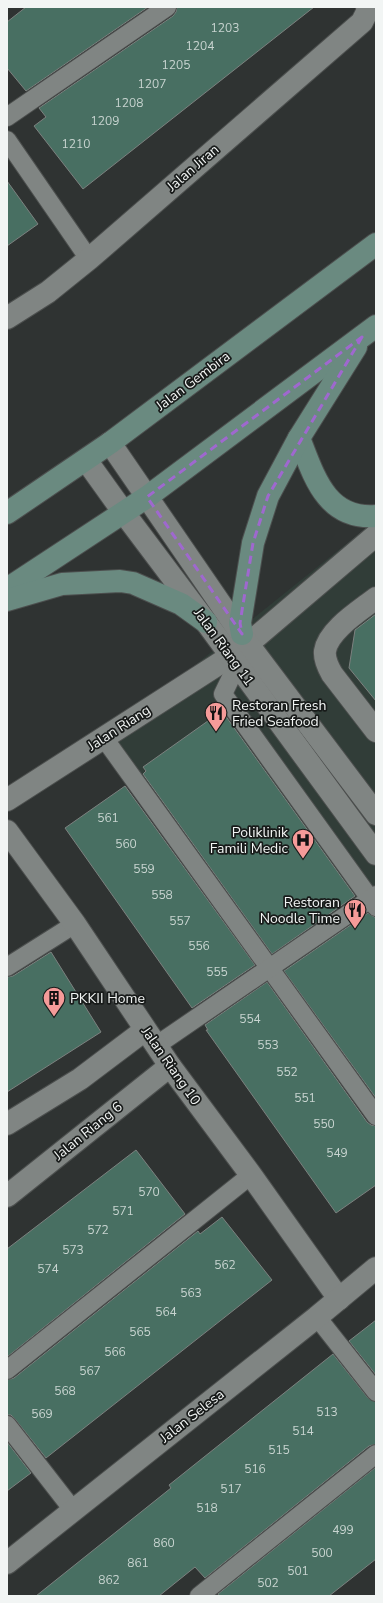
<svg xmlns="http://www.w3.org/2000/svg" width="383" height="1603" viewBox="0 0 383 1603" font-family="'Nunito Sans',sans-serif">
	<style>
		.built { fill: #313d38 }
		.building { fill: #486f62; stroke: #7c817f }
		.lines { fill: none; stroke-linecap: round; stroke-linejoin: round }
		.service-casing { stroke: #4c4f4e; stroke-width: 20 }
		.minor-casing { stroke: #4c4f4e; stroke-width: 24 }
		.tertiary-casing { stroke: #4c4f4e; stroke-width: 24 }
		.secondary-casing { stroke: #4c4f4e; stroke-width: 24 }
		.service { stroke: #808583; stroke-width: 18 }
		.minor { stroke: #808583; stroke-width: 22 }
		.tertiary { stroke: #808583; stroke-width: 22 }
		.secondary { stroke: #6a8a80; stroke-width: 22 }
		.marked { fill: none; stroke: #9f68cf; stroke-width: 3; stroke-dasharray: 8 5; stroke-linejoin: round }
		.labels { text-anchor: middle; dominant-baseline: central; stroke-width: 3.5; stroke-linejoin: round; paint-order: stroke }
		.number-label { font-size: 12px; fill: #c8d4d0 }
		.street-label { font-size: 14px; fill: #f2f5f4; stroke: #181b1a }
		.poi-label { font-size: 14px; fill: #f2f5f4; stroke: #181b1a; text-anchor: start }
	</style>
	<rect width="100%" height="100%" fill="#2f3332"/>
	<!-- built -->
	<polygon class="built" points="376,520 376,1116 104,738"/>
	<!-- building -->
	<g class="building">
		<polygon points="26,7 148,7 26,91 7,68 7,22"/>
		<polygon points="177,7 314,7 83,189 34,126 46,117 39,108 173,16 176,12"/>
		<polygon points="7,181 38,224 7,246"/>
		<polygon points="376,614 376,701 349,668 355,630"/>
		<polygon points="222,711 355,896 272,954 143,774 146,771 143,767"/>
		<polygon points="125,786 255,965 192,1008 65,828"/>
		<polygon points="368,913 376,918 376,1098 284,971"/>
		<polygon points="51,952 101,1032 7,1092 7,977 13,976"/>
		<polygon points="267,982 367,1122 371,1125 376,1126 376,1185 336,1213 206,1030 208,1030 205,1025"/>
		<polygon points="136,1150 185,1214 7,1357 7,1249"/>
		<polygon points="222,1217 272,1280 46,1458 15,1419 11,1415 7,1415 7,1380 14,1378 198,1231 200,1234"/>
		<polygon points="376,1320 376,1375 349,1341"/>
		<polygon points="333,1354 368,1398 376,1402 376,1444 369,1446 205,1578 195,1567 159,1596 36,1596 171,1488 169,1485"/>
		<polygon points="7,1442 31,1473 7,1491"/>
		<polygon points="376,1467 376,1559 329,1596 219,1596 218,1594"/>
	</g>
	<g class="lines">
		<!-- service casing -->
		<g class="service-casing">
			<g id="service">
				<polyline points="7,117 167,7"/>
				<polyline points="7,140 89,259"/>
				<polyline points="237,665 223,694 376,907"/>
				<polyline points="104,738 376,1116"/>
				<polyline points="7,967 75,924"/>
				<polyline points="157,1045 376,895"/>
				<polyline points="317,1317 376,1392"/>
				<polyline points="7,1370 251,1175"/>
				<polyline points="7,1425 73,1510"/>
				<polyline points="199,1596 376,1454"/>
			</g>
		</g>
		<!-- minor casing -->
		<g class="minor-casing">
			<g id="minor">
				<polyline points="7,318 48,292 89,259 362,22 368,10 367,7"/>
				<path d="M376 598C361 610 328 630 325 651 324 659 328 667 332 674L376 731"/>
				<polyline points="248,644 376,535"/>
				<polyline points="7,800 231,656"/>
				<polyline points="7,831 75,924 170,1066 251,1175 339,1299"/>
				<polyline points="7,1124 80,1079 145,1030"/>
				<polyline points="7,1196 170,1066"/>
				<polyline points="7,1563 317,1317 376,1268"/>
			</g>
		</g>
		<!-- tertiary casing -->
		<g class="tertiary-casing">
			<g id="tertiary">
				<polyline points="110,443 248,644 376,814"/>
				<polyline points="86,460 124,513 206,622 376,854"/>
			</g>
		</g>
		<!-- secondary casing -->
		<g class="secondary-casing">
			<g id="secondary">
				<path d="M299 438C314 476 326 520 376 516"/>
				<polyline points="7,513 110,443 376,244"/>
				<polyline points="7,589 147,497 376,326"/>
				<polyline points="7,600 62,584 120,581 133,583 181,604 206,622"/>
				<polyline points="242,634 240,623 253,543 268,496 299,438 356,347"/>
			</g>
		</g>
		<!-- service -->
		<use href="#service" class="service"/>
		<!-- minor -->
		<use href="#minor" class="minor"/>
		<!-- tertiary -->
		<use href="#tertiary" class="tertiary"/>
		<!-- secondary -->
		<use href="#secondary" class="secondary"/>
	</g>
	<!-- marked area -->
	<path class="marked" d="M362 337 268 496 253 543 240 623 242 634 147 497Z"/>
	<!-- icons -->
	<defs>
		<g id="restaurant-pin" transform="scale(1.15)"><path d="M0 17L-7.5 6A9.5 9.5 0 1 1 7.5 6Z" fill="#f59b99" stroke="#181b1a"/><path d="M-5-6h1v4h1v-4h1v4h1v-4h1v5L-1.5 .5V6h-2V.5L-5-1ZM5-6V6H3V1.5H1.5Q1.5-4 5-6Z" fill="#111"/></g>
		<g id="hospital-pin" transform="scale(1.15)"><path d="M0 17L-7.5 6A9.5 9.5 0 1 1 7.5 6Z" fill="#f59b99" stroke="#181b1a"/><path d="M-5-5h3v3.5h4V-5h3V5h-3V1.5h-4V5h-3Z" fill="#111"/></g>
		<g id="building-pin" transform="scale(1.15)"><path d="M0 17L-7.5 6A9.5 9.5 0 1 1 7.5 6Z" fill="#f59b99" stroke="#181b1a"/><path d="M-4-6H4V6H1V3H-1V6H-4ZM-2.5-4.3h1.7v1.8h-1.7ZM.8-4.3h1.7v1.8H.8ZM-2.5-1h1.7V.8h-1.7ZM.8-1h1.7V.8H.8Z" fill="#111"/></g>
	</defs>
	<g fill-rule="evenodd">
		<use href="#restaurant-pin" x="216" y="713"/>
		<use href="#hospital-pin" x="303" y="840"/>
		<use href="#restaurant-pin" x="355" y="910"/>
		<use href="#building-pin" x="54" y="998"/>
	</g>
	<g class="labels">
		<!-- number labels -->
		<g class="number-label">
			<text x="225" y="28">1203</text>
			<text x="200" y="46">1204</text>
			<text x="176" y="65">1205</text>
			<text x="152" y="84">1207</text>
			<text x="129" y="103">1208</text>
			<text x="105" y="121">1209</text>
			<text x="76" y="144">1210</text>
			<text x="108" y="818">561</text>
			<text x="126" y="844">560</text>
			<text x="144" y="869">559</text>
			<text x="162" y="895">558</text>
			<text x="180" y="921">557</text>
			<text x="199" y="946">556</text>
			<text x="217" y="972">555</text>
			<text x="250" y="1019">554</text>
			<text x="268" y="1045">553</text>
			<text x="287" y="1072">552</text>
			<text x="305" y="1098">551</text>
			<text x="324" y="1124">550</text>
			<text x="337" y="1153">549</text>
			<text x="149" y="1192">570</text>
			<text x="123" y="1211">571</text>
			<text x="98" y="1230">572</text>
			<text x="73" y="1250">573</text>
			<text x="225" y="1265">562</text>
			<text x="48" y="1269">574</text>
			<text x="191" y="1293">563</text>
			<text x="166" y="1312">564</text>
			<text x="140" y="1332">565</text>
			<text x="115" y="1352">566</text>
			<text x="90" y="1371">567</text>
			<text x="65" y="1391">568</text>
			<text x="327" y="1412">513</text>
			<text x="42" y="1414">569</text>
			<text x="303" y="1431">514</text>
			<text x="279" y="1450">515</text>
			<text x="255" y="1469">516</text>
			<text x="231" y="1489">517</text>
			<text x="207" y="1508">518</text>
			<text x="343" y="1530">499</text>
			<text x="164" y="1543">860</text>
			<text x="322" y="1553">500</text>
			<text x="138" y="1563">861</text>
			<text x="298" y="1571">501</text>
			<text x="109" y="1580">862</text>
			<text x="268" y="1583">502</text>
		</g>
		<!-- street labels -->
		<g class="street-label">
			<text transform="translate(193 168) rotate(-41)">Jalan Jiran</text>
			<text transform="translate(193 381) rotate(-37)">Jalan Gembira</text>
			<text transform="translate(224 647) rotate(54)">Jalan Riang 11</text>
			<text transform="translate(119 728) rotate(-33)">Jalan Riang</text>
			<text transform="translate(171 1066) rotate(55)">Jalan Riang 10</text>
			<text transform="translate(88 1131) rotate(-39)">Jalan Riang 6</text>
			<text transform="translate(192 1416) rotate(-38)">Jalan Selesa</text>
		</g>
		<!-- poi labels -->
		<g class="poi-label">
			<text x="232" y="705">Restoran Fresh<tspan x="232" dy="16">Fried Seafood</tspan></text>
			<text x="288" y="832" text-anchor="end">Poliklinik<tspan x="288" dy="16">Famili Medic</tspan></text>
			<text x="340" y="902" text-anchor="end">Restoran<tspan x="340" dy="16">Noodle Time</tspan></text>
			<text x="70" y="998">PKKII Home</text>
		</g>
	</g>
	<!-- border -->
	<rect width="383" height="1603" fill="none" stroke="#f2f5f4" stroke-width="16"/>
</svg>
